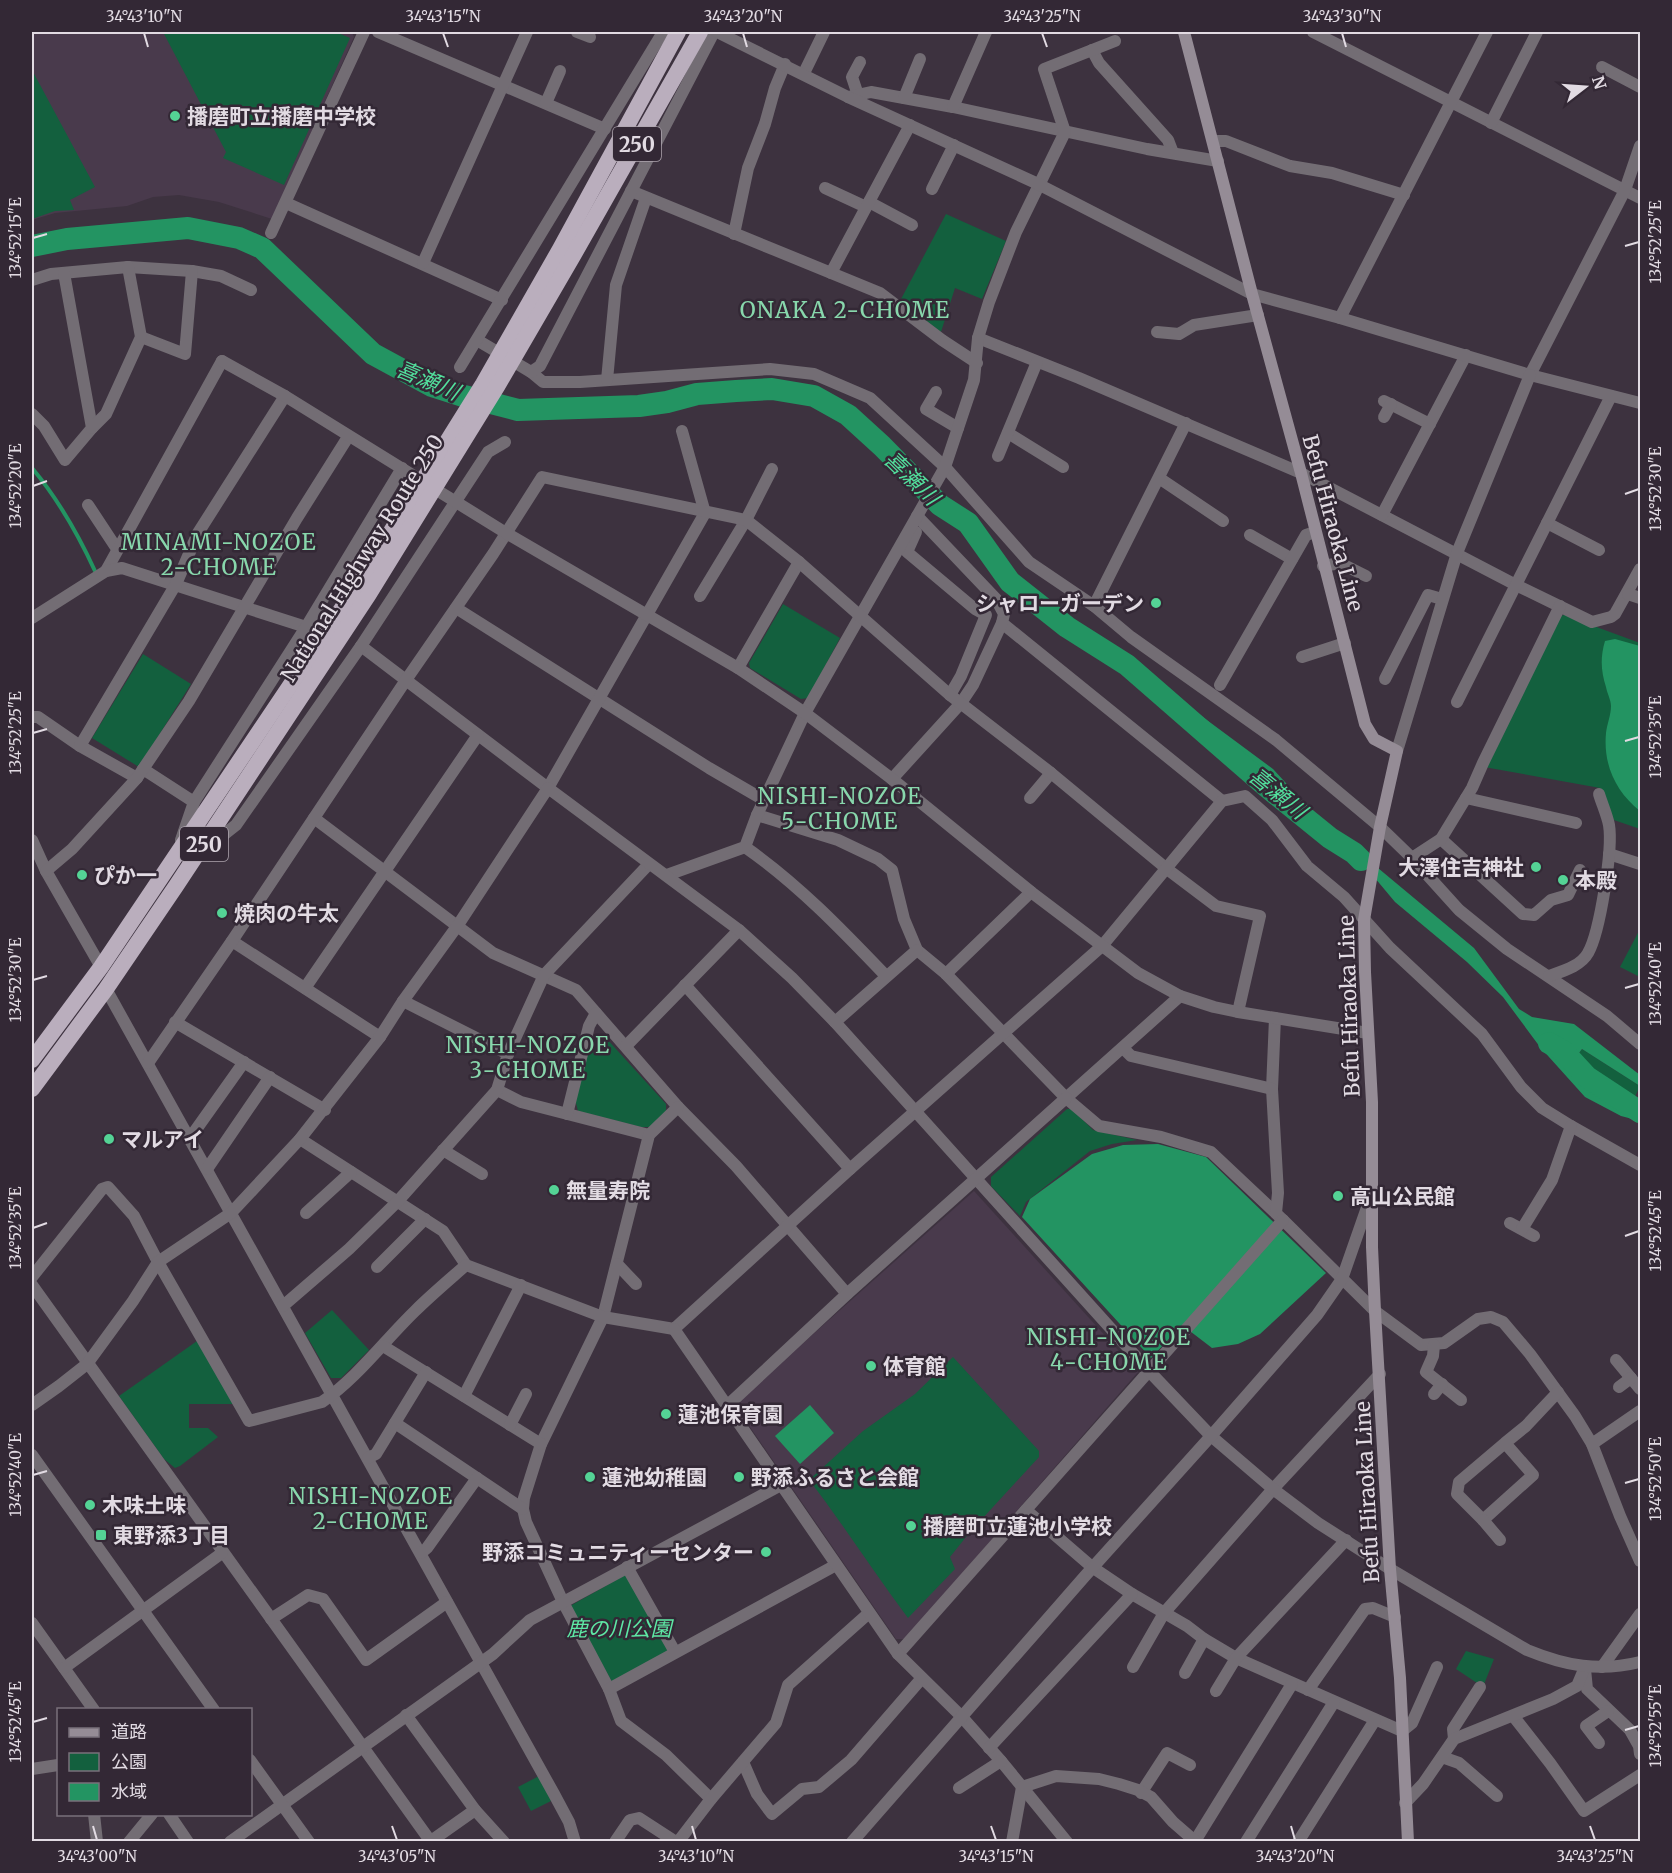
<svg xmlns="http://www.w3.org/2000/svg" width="1672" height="1873" viewBox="0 0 1672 1873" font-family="Merriweather,'Noto Sans JP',serif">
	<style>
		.built { fill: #493a4c }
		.green { fill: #13603e }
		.water { fill: #239462 }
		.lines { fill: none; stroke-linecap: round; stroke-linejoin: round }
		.stream { stroke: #239462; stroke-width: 4 }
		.river { stroke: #239462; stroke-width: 22 }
		.minor { stroke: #736d74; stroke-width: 12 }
		.tertiary { stroke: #736d74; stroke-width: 12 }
		.secondary { stroke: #958c96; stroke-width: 12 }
		.trunk { stroke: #baaebd; stroke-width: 16 }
		.ticks { fill: none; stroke: #e2dbe3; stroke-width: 2 }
		.poi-dot { fill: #54d395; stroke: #332835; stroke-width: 2 }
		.labels { text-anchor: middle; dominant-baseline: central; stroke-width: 5; stroke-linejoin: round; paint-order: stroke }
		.shield { fill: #332835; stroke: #aea5af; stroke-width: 1.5 }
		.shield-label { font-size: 20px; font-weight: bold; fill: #e2dbe3 }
		.poi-label { font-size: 21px; font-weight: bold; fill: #e2dbe3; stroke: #332835; text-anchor: start }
		.street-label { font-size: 21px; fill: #e2dbe3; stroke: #332835 }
		.park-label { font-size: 21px; font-style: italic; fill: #5ee8a5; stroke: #332835 }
		.neighbourhood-label { font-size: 22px; letter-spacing: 1.5px; fill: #88d7ac; stroke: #332835 }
		.water-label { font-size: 22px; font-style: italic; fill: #52de9c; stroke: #332835 }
		.neatline { fill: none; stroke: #e2dbe3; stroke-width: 2 }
		.ticks-label { font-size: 15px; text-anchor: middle; fill: #e2dbe3 }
	</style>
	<rect width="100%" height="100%" fill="#3d323f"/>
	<!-- built -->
	<g class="built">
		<polygon points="32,32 352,32 354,37 272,219 219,202 179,195 153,197 127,206 55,213 32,220"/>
		<polygon points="974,1191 1138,1372 905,1639 896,1639 741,1414 740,1399"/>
	</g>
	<!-- green -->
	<g class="green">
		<polygon points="163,32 336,32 350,38 284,185 223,158 226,152"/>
		<polygon points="32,70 95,187 70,200 74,210 55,211 32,219"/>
		<polygon points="946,214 1006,241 982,299 955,288 941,332 900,301"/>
		<polygon points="783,604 840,638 808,698 801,699 750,668 749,663"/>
		<polygon points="1566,614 1591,625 1640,643 1640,829 1611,819 1600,788 1484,767 1561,616"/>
		<polygon points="143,654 191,684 139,767 92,738"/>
		<polygon points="1640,929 1640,977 1620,967"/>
		<polygon points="592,1036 606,1038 666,1104 666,1112 651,1127 641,1127 578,1111 575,1099"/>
		<polygon points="1582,1049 1640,1086 1631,1105 1597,1091 1572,1062"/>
		<polygon points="1067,1109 1072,1109 1093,1130 1137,1140 1112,1144 1090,1151 1026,1202 1020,1216 991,1186 991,1177"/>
		<polygon points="332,1310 369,1350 341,1378 331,1378 305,1333"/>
		<polygon points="197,1341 234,1404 189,1404 189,1428 208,1428 218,1437 180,1466 175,1468 164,1459 119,1396"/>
		<path d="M953 1357 1039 1451V1457L970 1532 950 1557 955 1569 908 1618C874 1573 844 1525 809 1480L863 1431 915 1394Z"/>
		<polygon points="627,1574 669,1651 612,1682 570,1606"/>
		<polygon points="1466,1651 1494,1659 1483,1687 1456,1669"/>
		<polygon points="539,1776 551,1801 531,1811 518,1787"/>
	</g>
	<!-- water -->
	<g class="water">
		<path d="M1615 639 1640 646V811C1616 792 1603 765 1606 733 1607 724 1611 715 1611 706 1611 700 1607 693 1606 687 1601 671 1600 658 1605 641Z"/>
		<polygon points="1174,705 1192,709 1273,769 1318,818 1474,948 1519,1009 1532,1017 1574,1024 1640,1075 1640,1086 1582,1049 1572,1062 1597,1091 1631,1105 1640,1112 1640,1121 1621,1116 1585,1097 1540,1047 1503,997 1467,962 1395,902 1354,853 1330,838 1267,787"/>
		<polygon points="1158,1144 1206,1157 1326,1273 1260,1334 1238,1344 1212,1348 1182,1325 1151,1358 1022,1217 1030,1199 1092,1154 1123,1145"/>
		<polygon points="810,1405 834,1433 800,1464 775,1436"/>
	</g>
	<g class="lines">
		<!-- stream -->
		<path class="stream" d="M32 468C58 499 78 534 95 571"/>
		<!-- river -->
		<g class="river">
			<polyline points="32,246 67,239 188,228 239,238 262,248 373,354 432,386 460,395 518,410 639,406 667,402 697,394 736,391 772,389 814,396 848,415 882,446 940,505 968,523 1010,582 1067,627 1127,665 1267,787 1330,838 1354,853 1361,860"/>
			<polyline points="1549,1043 1563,1051 1587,1077 1640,1112"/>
		</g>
		<!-- minor -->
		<g class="minor">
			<polyline points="378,32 605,129"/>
			<polyline points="577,32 590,37"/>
			<polyline points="1313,32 1640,198"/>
			<polyline points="1092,50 1099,63 1168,140 1173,153"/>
			<polyline points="1602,67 1640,87"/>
			<polyline points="804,73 824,32"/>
			<polyline points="858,95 852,77 860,62"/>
			<polyline points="848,97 871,92 953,107 1147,149 1218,161"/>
			<polyline points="904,98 920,59"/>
			<polyline points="546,103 560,71"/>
			<polyline points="953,107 986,32"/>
			<polyline points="1491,123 1537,32"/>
			<polyline points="1213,141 1226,141 1290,166 1332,173 1404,195"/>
			<polyline points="825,188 866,207"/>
			<polyline points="932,189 954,145"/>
			<polyline points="631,191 880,293 942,340 977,363"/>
			<polyline points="869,202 912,225"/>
			<polyline points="286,203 502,300"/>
			<polyline points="271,233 364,32"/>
			<polyline points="734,234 748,168 765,124 775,88 785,64"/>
			<polyline points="423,263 527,32"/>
			<polyline points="831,273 910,125"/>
			<polyline points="32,280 51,274 128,267 192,271 221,276 251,290"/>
			<polyline points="1340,318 1487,32"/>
			<polyline points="1157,332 1179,334 1194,325 1258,315"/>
			<polyline points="141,337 185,354 192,271"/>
			<polyline points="978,338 1079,378 1301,473 1516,585 1592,622 1611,617 1615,614 1640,569"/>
			<polyline points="477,340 531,372 543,382 580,382 770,369 814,374 870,398 945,467 1029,562 1094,606 1131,637 1276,740 1380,827 1412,858 1459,910 1507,949 1607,1016 1640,1044"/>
			<polyline points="460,367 663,32"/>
			<polyline points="531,372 540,366 714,32"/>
			<polyline points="1530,375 1625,190 1640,146"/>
			<polyline points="607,380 616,285 646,198"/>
			<polyline points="936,392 926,409 958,428"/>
			<polyline points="1384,401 1430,424"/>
			<polyline points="32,414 44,426 65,460 92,428 64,273"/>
			<polyline points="1384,417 1391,404"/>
			<polyline points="92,428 106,414 141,337 128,267"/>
			<polyline points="1008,433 1063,467"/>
			<polyline points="998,456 1037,362"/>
			<polyline points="1159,478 1223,521"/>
			<polyline points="88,505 117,549"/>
			<polyline points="1382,515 1466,355"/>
			<polyline points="917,516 996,599 1004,614 1002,623 1222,801"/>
			<polyline points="1547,523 1599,550"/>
			<polyline points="916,532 907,552 975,609 986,615 961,676 950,695"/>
			<polyline points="1250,535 1292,559"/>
			<polyline points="1323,566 1340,563 1366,576"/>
			<polyline points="106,571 222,361"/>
			<polyline points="1628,594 1640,598"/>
			<polyline points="700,596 746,520 772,469"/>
			<polyline points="1094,606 1186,423"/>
			<polyline points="456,608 709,768 764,800"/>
			<polyline points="32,618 106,571 122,568 306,627"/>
			<polyline points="361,646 548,788 705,513 682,431"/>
			<polyline points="1302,657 1345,643"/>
			<polyline points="738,668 799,562"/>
			<polyline points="1385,679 1428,595 1442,599"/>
			<polyline points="1220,685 1306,535 1315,532"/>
			<polyline points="1457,702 1611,396"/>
			<polyline points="32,717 38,717 80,746"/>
			<polyline points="143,769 194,802"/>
			<polyline points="137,778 80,746 176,584 198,533 285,396"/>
			<polyline points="892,779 961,703 973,685 1002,623"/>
			<polyline points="1030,798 1051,773"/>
			<polyline points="1466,798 1576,823"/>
			<polyline points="757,815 838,840 878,859 892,870 904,919 917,950 946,974 1066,1098 1099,1126 1161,1137 1211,1152 1283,1220 1375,1311 1421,1345 1444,1343 1478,1319 1491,1317 1503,1322 1530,1354 1575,1416 1592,1444 1620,1516 1640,1561"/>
			<polyline points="314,818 493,953 576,990 678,1107 736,1166 847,1294"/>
			<polyline points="1441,839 1523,914 1534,915 1551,900 1568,895 1580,870"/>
			<polyline points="32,840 46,871 101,967"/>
			<polyline points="181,840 194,802 306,627 402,468"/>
			<path d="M745 847C798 884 842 930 886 976"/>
			<polyline points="203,851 236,825 361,646 488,452 505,442"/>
			<polyline points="1609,854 1640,864"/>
			<polyline points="1412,858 1441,839 1472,788 1483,763 1560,606"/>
			<polyline points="46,871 72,849 137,778 189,701 297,518 348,437"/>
			<polyline points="667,875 745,847 757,815 805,713 945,467 974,380 978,338 989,302 1016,232 1065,132 1044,69 1115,41"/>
			<polyline points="232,941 380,1037"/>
			<polyline points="946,974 1031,892"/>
			<path d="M1549 976C1563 971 1581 966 1588 953 1600 932 1613 849 1609 825 1607 815 1602 804 1599 794"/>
			<polyline points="685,985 850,1169"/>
			<polyline points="305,988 478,735"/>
			<polyline points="106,989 554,1794 569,1822 575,1842"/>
			<polyline points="403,1001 508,1054"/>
			<polyline points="1275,1018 1272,1089 1278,1193 1276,1213"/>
			<polyline points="175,1022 325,1110"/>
			<polyline points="835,1022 917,950"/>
			<polyline points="626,1046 739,930"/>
			<polyline points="1123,1048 1131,1056 1272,1089"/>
			<polyline points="148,1063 232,941 406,680 493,554 542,477 746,520 799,562 950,695 1051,773 1167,869 1216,906 1260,916 1238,1012"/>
			<polyline points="497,1090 521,1102 649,1135"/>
			<polyline points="1066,1098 1180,996"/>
			<polyline points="678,1107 649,1135 603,1317 541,1444 524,1498 523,1509 526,1522 563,1602 609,1689 621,1721 666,1755 711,1799"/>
			<polyline points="567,1114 589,1026 596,1013"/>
			<polyline points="190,1138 244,1062"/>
			<polyline points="300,1139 443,1231 466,1265 603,1317 674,1329 850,1169 1102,946 1222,801 1245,796 1272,820 1307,866 1344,897 1390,948 1482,1034 1521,1087 1542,1108 1571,1126 1640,1165"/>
			<polyline points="443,1150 482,1174"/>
			<polyline points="207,1169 270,1077"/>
			<polyline points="306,1213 351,1172"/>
			<polyline points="1510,1223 1534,1236"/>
			<polyline points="1522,1229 1552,1180 1571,1126"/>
			<polyline points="617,1264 636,1284"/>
			<polyline points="377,1267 425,1219"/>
			<path d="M32 1277 102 1189 108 1187 134 1216 158 1262 249 1421 322 1402C358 1377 384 1341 415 1311 431 1295 449 1280 466 1265"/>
			<polyline points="32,1285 431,1842"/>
			<polyline points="283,1306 349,1249 398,1201 497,1090 508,1054 544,975 649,864"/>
			<polyline points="1434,1345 1433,1356 1426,1372 1461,1400"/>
			<polyline points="383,1346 541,1444"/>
			<polyline points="1616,1360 1640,1389"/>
			<polyline points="1619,1387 1631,1378"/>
			<polyline points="1434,1394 1442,1384"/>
			<polyline points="464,1396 521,1285"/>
			<polyline points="395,1423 523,1509"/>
			<polyline points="510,1425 526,1394"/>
			<polyline points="1505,1443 1459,1482 1457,1494 1483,1520 1533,1475 1505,1443 1526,1426 1558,1392"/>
			<polyline points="1592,1444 1640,1411"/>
			<polyline points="368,1458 376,1454 426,1372"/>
			<polyline points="1026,1510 1092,1567 1132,1594 1187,1626 1204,1639 1236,1658 1402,1731 1412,1723 1437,1667"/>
			<polyline points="1483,1520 1500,1540"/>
			<polyline points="421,1553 427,1548 477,1478"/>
			<polyline points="627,1567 675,1652"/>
			<polyline points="271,1619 308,1595 323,1599 366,1660 447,1602"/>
			<polyline points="32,1623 94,1710"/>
			<polyline points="898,1654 1283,1220"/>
			<polyline points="1133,1667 1164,1613 1273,1489 1380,1374"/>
			<polyline points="1602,1667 1640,1614"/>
			<polyline points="64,1668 222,1553"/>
			<polyline points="1585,1669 1587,1689 1630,1730 1639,1746 1640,1754"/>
			<polyline points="1185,1673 1204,1639"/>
			<polyline points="609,1689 836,1565"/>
			<polyline points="1308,1690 1365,1609 1373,1608 1395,1617"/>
			<polyline points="1216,1691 1236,1658 1346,1540"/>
			<polyline points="406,1715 475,1810 431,1841"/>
			<polyline points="962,1717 1001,1761 1067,1842"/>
			<polyline points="1514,1717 1550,1763 1584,1811 1640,1775"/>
			<polyline points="1454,1739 1453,1729 1480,1687"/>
			<polyline points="1599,1743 1586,1726 1608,1711"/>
			<polyline points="989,1748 1132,1594"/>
			<polyline points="1442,1757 1459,1763 1497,1796"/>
			<polyline points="743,1762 757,1794 772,1814 802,1789 819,1787 851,1760 922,1678"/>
			<polyline points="32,1769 58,1765"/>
			<polyline points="959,1788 1001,1761"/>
			<polyline points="1141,1793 1167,1753 1190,1765"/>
			<polyline points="1405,1803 1423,1784 1454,1739 1553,1699 1577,1686 1585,1667"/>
			<polyline points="475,1810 504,1842"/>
			<polyline points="94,1814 97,1842"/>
			<polyline points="169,1814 188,1842"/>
			<polyline points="1195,1841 1292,1684"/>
			<polyline points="129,1842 152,1814"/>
			<polyline points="230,1842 493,1654 530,1620 781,1485"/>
			<polyline points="615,1842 630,1820 639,1818 676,1842"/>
			<polyline points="678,1842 711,1799 776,1723 788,1685 869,1613"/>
			<polyline points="1012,1842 1022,1787 1056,1776 1099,1779 1119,1784 1138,1790 1151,1797 1173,1822 1196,1842"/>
			<polyline points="1246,1842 1334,1702"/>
			<polyline points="1298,1842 1375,1720"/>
		</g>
		<!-- tertiary -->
		<g class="tertiary">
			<polyline points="717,32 848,97 1036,183 1252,294 1340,318 1530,375 1640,403"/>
			<polyline points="222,361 285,396 506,533 738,668 805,713 892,779 1031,892 1138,973 1180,996 1214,1007 1238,1012 1368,1033"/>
			<polyline points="1397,751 1457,553 1530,375"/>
			<polyline points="674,1329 898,1654 962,1717"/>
			<path d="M32 1405 59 1386 87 1364 133 1301 158 1262 231 1213 300 1139 380 1037 403 1001 458 925 548 788 739 930 792 978 835 1022 1149 1371 1211 1436 1273 1489 1318 1523 1390 1569 1527 1650C1566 1666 1599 1672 1640 1662"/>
			<polyline points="728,1405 847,1294 1066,1098"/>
			<polyline points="32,1455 214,1710"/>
			<polyline points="250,1760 309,1842"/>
			<polyline points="852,1842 1085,1576 1211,1436 1317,1315 1342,1279 1371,1196"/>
		</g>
		<!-- secondary -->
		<polyline class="secondary" points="1184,32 1252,294 1301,473 1365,724 1374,739 1397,751 1380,827 1364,920 1365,972 1372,1102 1372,1247 1375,1311 1390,1569 1400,1678 1408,1842"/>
		<!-- trunk -->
		<g class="trunk">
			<polyline points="32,1060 101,967 357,586 483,384 560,249 678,32"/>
			<polyline points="32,1089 106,989 176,886 369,594 498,385 573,256 700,32"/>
		</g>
	</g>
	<!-- ticks -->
	<path class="ticks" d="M144 33 148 47M443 33 448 47M743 33 747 47M1042 33 1047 47M1342 33 1346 47M33 238 47 234M1625 246 1639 242M33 486 47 481M1625 494 1639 489M33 733 47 729M1625 741 1639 737M33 980 47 976M1625 988 1639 984M33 1228 47 1223M1625 1236 1639 1231M33 1475 47 1471M1625 1483 1639 1479M33 1722 47 1718M1625 1730 1639 1726M93 1826 97 1840M392 1826 397 1840M692 1826 696 1840M991 1826 996 1840M1291 1826 1295 1840M1590 1826 1595 1840"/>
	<!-- markers -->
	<g class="poi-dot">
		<circle cx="175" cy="116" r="6"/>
		<circle cx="1156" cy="603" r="6"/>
		<circle cx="1536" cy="867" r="6"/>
		<circle cx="82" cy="875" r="6"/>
		<circle cx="1563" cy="880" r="6"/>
		<circle cx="222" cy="913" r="6"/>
		<circle cx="109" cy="1139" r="6"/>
		<circle cx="554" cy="1190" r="6"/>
		<circle cx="1338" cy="1196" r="6"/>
		<circle cx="871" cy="1366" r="6"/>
		<circle cx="666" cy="1414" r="6"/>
		<circle cx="590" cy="1477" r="6"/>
		<circle cx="739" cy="1477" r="6"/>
		<circle cx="90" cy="1505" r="6"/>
		<circle cx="911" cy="1526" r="6"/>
		<rect x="95" y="1529" width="12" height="12" rx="3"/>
		<circle cx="766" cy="1552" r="6"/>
	</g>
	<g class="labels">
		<!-- shield labels -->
		<g class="shield">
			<rect x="613" y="127" width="48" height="34" rx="4.5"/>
			<rect x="180" y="827" width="48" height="34" rx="4.5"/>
		</g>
		<g class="shield-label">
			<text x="637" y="144">250</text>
			<text x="204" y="844">250</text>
		</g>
		<!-- poi labels -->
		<g class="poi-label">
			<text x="187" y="116">播磨町立播磨中学校</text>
			<text x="1144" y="603" text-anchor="end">シャローガーデン</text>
			<text x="1524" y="867" text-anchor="end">大澤住吉神社</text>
			<text x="94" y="875">ぴか一</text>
			<text x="1575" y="880">本殿</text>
			<text x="234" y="913">焼肉の牛太</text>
			<text x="121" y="1139">マルアイ</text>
			<text x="566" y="1190">無量寿院</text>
			<text x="1350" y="1196">高山公民館</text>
			<text x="883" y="1366">体育館</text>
			<text x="678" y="1414">蓮池保育園</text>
			<text x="602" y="1477">蓮池幼稚園</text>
			<text x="751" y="1477">野添ふるさと会館</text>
			<text x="102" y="1505">木味土味</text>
			<text x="923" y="1526">播磨町立蓮池小学校</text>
			<text x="113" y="1535">東野添3丁目</text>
			<text x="754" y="1552" text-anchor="end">野添コミュニティーセンター</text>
		</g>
		<!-- street labels -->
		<g class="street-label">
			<text transform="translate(1333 523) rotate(75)">Befu Hiraoka Line</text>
			<text transform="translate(362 558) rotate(-58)">National Highway Route 250</text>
			<text transform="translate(1349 1006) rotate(-92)">Befu Hiraoka Line</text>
			<text transform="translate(1367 1492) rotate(-93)">Befu Hiraoka Line</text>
		</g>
		<!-- park labels -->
		<g class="park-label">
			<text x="619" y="1628">鹿の川公園</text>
		</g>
		<!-- neighbourhood labels -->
		<g class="neighbourhood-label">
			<text x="845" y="310">ONAKA 2-CHOME</text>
			<text x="219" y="542">MINAMI-NOZOE<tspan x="219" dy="25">2-CHOME</tspan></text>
			<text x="840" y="796">NISHI-NOZOE<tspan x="840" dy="25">5-CHOME</tspan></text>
			<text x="528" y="1045">NISHI-NOZOE<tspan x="528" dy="25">3-CHOME</tspan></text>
			<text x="1109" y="1337">NISHI-NOZOE<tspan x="1109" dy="25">4-CHOME</tspan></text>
			<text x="371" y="1496">NISHI-NOZOE<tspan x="371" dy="25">2-CHOME</tspan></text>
		</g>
		<!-- water labels -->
		<g class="water-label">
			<text transform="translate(428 380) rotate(23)">喜瀬川</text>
			<text transform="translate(912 478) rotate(44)">喜瀬川</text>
			<text transform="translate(1278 793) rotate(39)">喜瀬川</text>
		</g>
	</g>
	<!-- border -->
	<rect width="1672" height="1873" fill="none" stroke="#332835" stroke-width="66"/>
	<!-- legend -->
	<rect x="57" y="1708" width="195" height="108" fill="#332835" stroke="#79707b" stroke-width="1.5"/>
	<rect x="69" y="1728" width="30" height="9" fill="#958c96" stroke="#79707b" stroke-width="1.5"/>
	<text x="111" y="1738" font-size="18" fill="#e2dbe3">道路</text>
	<rect x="69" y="1753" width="30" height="18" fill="#13603e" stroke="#79707b" stroke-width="1.5"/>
	<text x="111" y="1768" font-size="18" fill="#e2dbe3">公園</text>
	<rect x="69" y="1783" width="30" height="18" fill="#239462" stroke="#79707b" stroke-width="1.5"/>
	<text x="111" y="1798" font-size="18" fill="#e2dbe3">水域</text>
	<!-- north arrow -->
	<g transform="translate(1585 87) rotate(73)" stroke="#332835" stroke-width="4.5" paint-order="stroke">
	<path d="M0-4.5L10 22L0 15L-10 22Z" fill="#e2dbe3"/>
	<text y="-9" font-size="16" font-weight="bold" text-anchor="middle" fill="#e2dbe3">N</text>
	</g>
	<rect x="33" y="33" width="1606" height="1807" class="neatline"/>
	<g class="ticks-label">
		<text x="144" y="22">34°43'10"N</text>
		<text x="443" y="22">34°43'15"N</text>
		<text x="743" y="22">34°43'20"N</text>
		<text x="1042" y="22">34°43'25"N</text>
		<text x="1342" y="22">34°43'30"N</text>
		<text transform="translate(16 238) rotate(-90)" y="5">134°52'15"E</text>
		<text transform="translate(1656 242) rotate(-90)" y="5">134°52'25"E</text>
		<text transform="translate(16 486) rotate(-90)" y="5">134°52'20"E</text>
		<text transform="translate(1656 489) rotate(-90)" y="5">134°52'30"E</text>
		<text transform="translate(16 733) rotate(-90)" y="5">134°52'25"E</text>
		<text transform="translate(1656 737) rotate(-90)" y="5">134°52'35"E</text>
		<text transform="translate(16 980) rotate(-90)" y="5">134°52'30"E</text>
		<text transform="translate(1656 984) rotate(-90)" y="5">134°52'40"E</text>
		<text transform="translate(16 1228) rotate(-90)" y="5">134°52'35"E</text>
		<text transform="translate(1656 1231) rotate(-90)" y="5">134°52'45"E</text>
		<text transform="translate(16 1475) rotate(-90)" y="5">134°52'40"E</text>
		<text transform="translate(1656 1479) rotate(-90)" y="5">134°52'50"E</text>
		<text transform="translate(16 1722) rotate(-90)" y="5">134°52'45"E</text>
		<text transform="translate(1656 1726) rotate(-90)" y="5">134°52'55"E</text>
		<text x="97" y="1862">34°43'00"N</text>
		<text x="397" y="1862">34°43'05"N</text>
		<text x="696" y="1862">34°43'10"N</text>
		<text x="996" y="1862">34°43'15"N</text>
		<text x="1295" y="1862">34°43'20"N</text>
		<text x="1595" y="1862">34°43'25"N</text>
	</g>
</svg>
